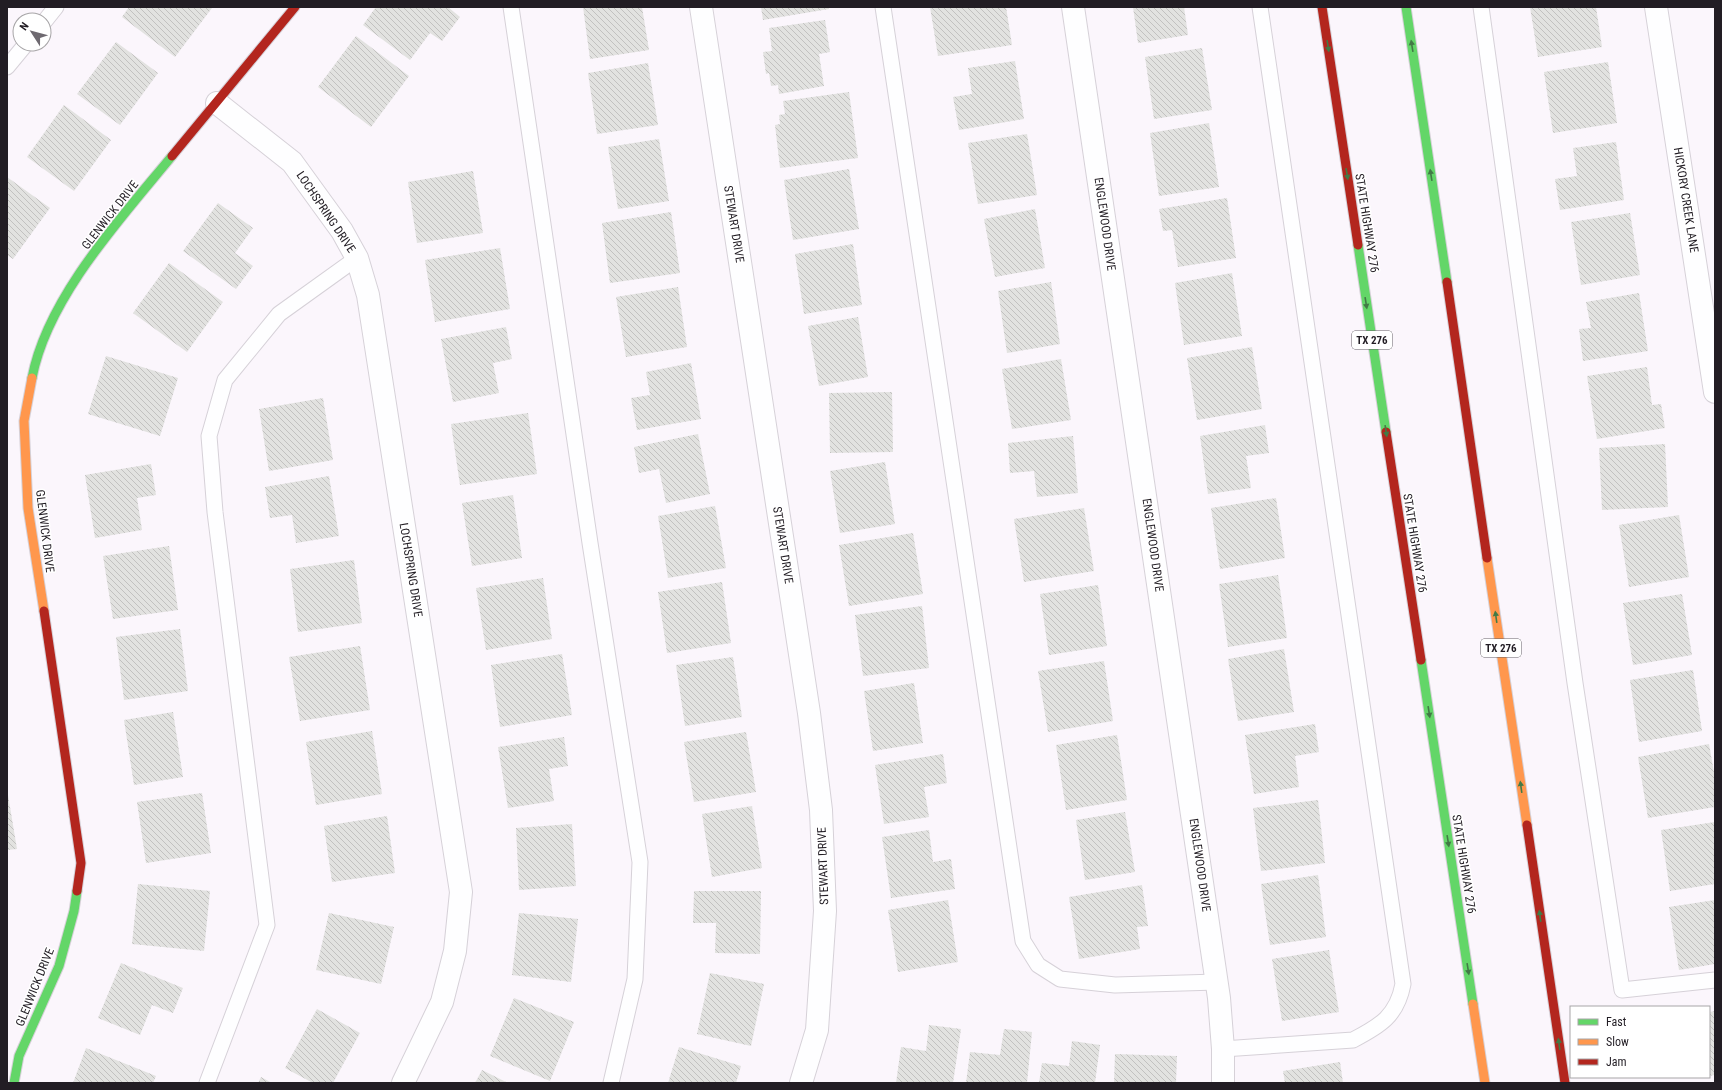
<svg xmlns="http://www.w3.org/2000/svg" width="1722" height="1090" viewBox="0 0 1722 1090" font-family="'Roboto Condensed',sans-serif">
	<style>
		.building { fill: url(#building-back-hatch) }
		.lines { fill: none; stroke-linecap: round; stroke-linejoin: round }
		.lane-casing { stroke: #d6d1d8; stroke-width: 17 }
		.street-casing { stroke: #d6d1d8; stroke-width: 24 }
		.fast-casing { stroke: #d6d1d8; stroke-width: 11 }
		.slow-casing { stroke: #d6d1d8; stroke-width: 11 }
		.jam-casing { stroke: #d6d1d8; stroke-width: 11 }
		.lane { stroke: #fefeff; stroke-width: 15 }
		.street { stroke: #fefeff; stroke-width: 22 }
		.fast { stroke: #63d668; stroke-width: 9 }
		.slow { stroke: #ff974d; stroke-width: 9 }
		.jam { stroke: #b3261e; stroke-width: 9 }
		.oneway { fill: #427a46 }
		.labels { text-anchor: middle; dominant-baseline: central; stroke-width: 3; stroke-linejoin: round; paint-order: stroke }
		.shield { fill: #fff; stroke: #646166; stroke-width: 1 }
		.shield-label { font-size: 11px; font-weight: bold; fill: #221d24 }
		.street-label { font-size: 12px; fill: #221d24; stroke: #fff }
	</style>
	<defs>
		<pattern id="building-back-hatch" width="6" height="6" patternUnits="userSpaceOnUse"><rect width="6" height="6" fill="#e2e2e0"/><path d="M-1 5l2 2M0 0l6 6M5-1l2 2" fill="none" stroke="#c2c1c0"/></pattern>
	</defs>
	<rect width="100%" height="100%" fill="#fbf6fc"/>
	<!-- building -->
	<g class="building">
		<polygon points="129,7 211,7 212,8 175,57 122,17"/>
		<polygon points="376,7 448,7 460,17 442,41 430,33 410,60 363,25"/>
		<polygon points="583,7 642,7 649,50 590,59"/>
		<polygon points="761,7 829,7 829,9 763,20"/>
		<polygon points="930,7 1006,7 1012,45 938,56"/>
		<polygon points="1133,7 1184,7 1188,35 1138,43"/>
		<polygon points="1530,7 1596,7 1602,47 1538,57"/>
		<polygon points="825,20 830,52 819,54 824,86 779,94 778,85 771,86 769,73 766,74 763,52 772,51 769,28"/>
		<polygon points="356,36 409,76 371,127 318,87"/>
		<polygon points="116,42 158,73 120,125 77,94"/>
		<polygon points="1202,48 1212,110 1154,119 1145,57"/>
		<polygon points="1015,61 1024,119 959,130 953,97 972,94 968,68"/>
		<polygon points="1608,62 1617,123 1553,133 1544,72"/>
		<polygon points="648,63 658,125 597,134 588,73"/>
		<polygon points="849,92 858,158 780,168 775,125 780,124 779,115 785,114 783,101"/>
		<polygon points="64,105 111,140 74,191 27,157"/>
		<polygon points="1209,123 1219,187 1159,196 1150,133"/>
		<polygon points="1027,134 1037,195 978,204 968,143"/>
		<polygon points="659,139 669,201 618,209 608,147"/>
		<polygon points="1616,142 1624,200 1560,210 1555,179 1577,176 1573,148"/>
		<polygon points="849,169 859,229 793,240 784,180"/>
		<polygon points="473,171 483,233 417,243 408,182"/>
		<polygon points="7,177 50,208 13,259 7,255"/>
		<polygon points="1227,198 1236,258 1178,267 1172,230 1163,231 1159,209"/>
		<polygon points="218,203 253,228 235,253 253,266 236,289 183,251"/>
		<polygon points="1035,209 1045,268 995,277 984,219"/>
		<polygon points="671,212 680,273 610,283 602,223"/>
		<polygon points="1630,213 1640,275 1581,285 1571,222"/>
		<polygon points="853,244 862,305 804,314 795,254"/>
		<polygon points="500,248 510,309 435,322 425,260"/>
		<polygon points="169,263 223,302 187,352 133,313"/>
		<polygon points="1232,273 1242,336 1184,345 1175,283"/>
		<polygon points="1051,282 1060,344 1007,353 998,291"/>
		<polygon points="678,287 687,347 626,357 616,297"/>
		<polygon points="1639,293 1648,351 1583,361 1579,329 1591,328 1586,302"/>
		<polygon points="858,317 868,377 819,386 808,326"/>
		<polygon points="506,327 512,359 493,363 499,393 453,402 441,339"/>
		<polygon points="1252,347 1262,409 1197,420 1187,358"/>
		<polygon points="106,356 178,378 160,436 88,414"/>
		<polygon points="1061,359 1071,420 1012,429 1002,369"/>
		<polygon points="691,363 701,419 637,430 631,398 650,395 646,372"/>
		<polygon points="1647,367 1652,405 1661,404 1665,428 1597,439 1587,376"/>
		<polygon points="892,392 893,452 830,453 829,393"/>
		<polygon points="323,398 333,460 269,471 259,409"/>
		<polygon points="528,413 537,474 460,485 451,424"/>
		<polygon points="1265,425 1269,453 1246,456 1251,488 1208,494 1200,436"/>
		<polygon points="698,434 710,494 666,503 659,469 639,473 634,447"/>
		<polygon points="1073,436 1078,493 1037,497 1034,471 1010,473 1008,443"/>
		<polygon points="1665,444 1668,507 1602,510 1599,448"/>
		<polygon points="885,462 895,524 840,533 830,471"/>
		<polygon points="151,464 156,495 137,498 142,530 95,538 85,475"/>
		<polygon points="329,476 339,536 296,543 292,515 270,518 265,487"/>
		<polygon points="513,495 522,558 472,566 462,503"/>
		<polygon points="1276,498 1285,558 1220,569 1211,508"/>
		<polygon points="715,506 726,568 668,578 658,516"/>
		<polygon points="1084,508 1094,571 1024,582 1014,519"/>
		<polygon points="1679,515 1689,577 1629,587 1619,525"/>
		<polygon points="913,533 923,594 849,606 839,545"/>
		<polygon points="169,546 178,610 113,619 103,556"/>
		<polygon points="354,560 362,623 298,632 290,569"/>
		<polygon points="1278,575 1287,638 1228,647 1219,584"/>
		<polygon points="543,578 552,639 486,650 476,588"/>
		<polygon points="722,582 731,643 667,653 658,592"/>
		<polygon points="1098,585 1107,646 1049,655 1040,594"/>
		<polygon points="1682,594 1692,655 1633,665 1623,603"/>
		<polygon points="922,606 929,668 863,676 855,615"/>
		<polygon points="180,629 188,691 124,700 116,637"/>
		<polygon points="360,646 370,710 300,721 289,657"/>
		<polygon points="1284,649 1294,712 1238,721 1228,659"/>
		<polygon points="562,654 572,715 500,727 491,665"/>
		<polygon points="733,657 742,717 685,726 676,665"/>
		<polygon points="1104,661 1113,721 1048,732 1038,671"/>
		<polygon points="1693,670 1702,731 1639,742 1630,680"/>
		<polygon points="914,683 923,743 873,751 864,691"/>
		<polygon points="173,712 183,777 134,785 124,720"/>
		<polygon points="1315,724 1319,752 1295,756 1299,787 1254,794 1245,735"/>
		<polygon points="372,731 382,794 316,805 306,742"/>
		<polygon points="746,732 756,792 694,802 684,742"/>
		<polygon points="1117,735 1127,800 1066,810 1056,745"/>
		<polygon points="564,737 568,766 549,769 554,801 508,808 498,747"/>
		<polygon points="1709,744 1715,778 1715,807 1648,818 1638,757"/>
		<polygon points="943,754 947,783 924,787 929,817 884,824 875,765"/>
		<polygon points="7,789 17,849 7,850"/>
		<polygon points="202,793 211,853 146,863 137,802"/>
		<polygon points="1318,800 1325,863 1261,871 1253,808"/>
		<polygon points="752,806 762,868 712,877 702,814"/>
		<polygon points="1125,812 1135,872 1085,880 1076,820"/>
		<polygon points="387,816 395,873 332,882 324,826"/>
		<polygon points="1715,822 1715,884 1670,891 1661,830"/>
		<polygon points="572,824 576,886 519,890 516,828"/>
		<polygon points="929,830 933,862 951,859 955,889 891,898 882,837"/>
		<polygon points="1318,875 1326,937 1270,945 1261,884"/>
		<polygon points="138,884 210,891 204,951 132,944"/>
		<polygon points="1142,885 1148,926 1137,927 1140,949 1079,959 1069,897"/>
		<polygon points="694,891 761,891 760,954 715,953 716,923 693,923"/>
		<polygon points="948,900 958,962 898,972 888,910"/>
		<polygon points="1715,900 1715,964 1679,970 1669,907"/>
		<polygon points="329,913 394,927 381,984 316,970"/>
		<polygon points="519,913 578,919 571,982 512,975"/>
		<polygon points="1329,950 1339,1012 1282,1021 1272,959"/>
		<polygon points="121,963 183,988 173,1013 152,1005 140,1035 98,1018"/>
		<polygon points="710,973 764,984 751,1046 697,1034"/>
		<polygon points="514,998 574,1022 550,1081 490,1056"/>
		<polygon points="317,1009 360,1033 333,1083 313,1083 285,1068"/>
		<polygon points="1715,1011 1715,1075 1709,1076 1709,1012"/>
		<polygon points="929,1025 961,1029 953,1083 896,1083 901,1047 926,1051"/>
		<polygon points="1004,1029 1032,1032 1027,1083 966,1083 970,1052 1000,1055"/>
		<polygon points="1072,1041 1100,1045 1095,1083 1039,1083 1042,1063 1069,1066"/>
		<polygon points="679,1047 741,1066 736,1083 668,1083"/>
		<polygon points="86,1048 156,1076 153,1083 73,1083"/>
		<polygon points="1115,1054 1177,1056 1176,1083 1114,1083"/>
		<polygon points="1340,1062 1343,1083 1285,1083 1283,1071"/>
		<polygon points="482,1070 508,1083 475,1083"/>
		<polygon points="261,1077 272,1083 258,1083"/>
	</g>
	<g class="lines">
		<!-- lane casing -->
		<g class="lane-casing">
			<g id="lane">
				<polyline points="511,7 590,543 640,862 635,979 611,1083"/>
				<polyline points="883,7 1023,941 1038,965 1060,979 1115,985 1217,982"/>
				<polyline points="1481,7 1575,683 1622,990 1715,980"/>
				<polyline points="44,22 56,7"/>
				<polyline points="7,67 26,44"/>
				<path d="M1223 1049 1353 1040C1380 1026 1397 1016 1403 984L1260 7"/>
				<polyline points="207,1083 267,925 215,512 209,436 225,380 279,314 357,258"/>
			</g>
		</g>
		<!-- street casing -->
		<g class="street-casing">
			<g id="street">
				<polyline points="701,7 809,713 821,810 825,911 817,1030 801,1083"/>
				<polyline points="1073,7 1219,998 1223,1049 1223,1083"/>
				<polyline points="1656,7 1715,392"/>
				<polyline points="217,103 292,162 342,231 357,258 368,295 461,892 455,951 442,1002 403,1083"/>
			</g>
		</g>
		<!-- fast casing -->
		<g class="fast-casing">
			<g id="fast">
				<polyline points="1406,7 1447,282"/>
				<polyline points="1358,245 1386,432"/>
				<path d="M32 378C47 298 121 218 172 156"/>
				<polyline points="1421,660 1473,1004"/>
				<polyline points="14,1083 19,1056 59,966 74,911 77,891"/>
			</g>
		</g>
		<!-- slow casing -->
		<g class="slow-casing">
			<g id="slow">
				<polyline points="32,378 24,421 28,508 44,611"/>
				<polyline points="1487,558 1527,825"/>
				<polyline points="1473,1004 1485,1083"/>
			</g>
		</g>
		<!-- jam casing -->
		<g class="jam-casing">
			<g id="jam">
				<polyline points="1322,7 1358,245"/>
				<polyline points="172,156 295,7"/>
				<polyline points="1447,282 1487,558"/>
				<polyline points="1386,432 1421,660"/>
				<polyline points="44,611 81,863 77,891"/>
				<polyline points="1527,825 1565,1083"/>
			</g>
		</g>
		<!-- lane -->
		<use href="#lane" class="lane"/>
		<!-- street -->
		<use href="#street" class="street"/>
		<!-- fast -->
		<use href="#fast" class="fast"/>
		<!-- slow -->
		<use href="#slow" class="slow"/>
		<!-- jam -->
		<use href="#jam" class="jam"/>
	</g>
	<!-- one-way arrows -->
	<defs><path id="oneway-solid" d="M-6-.8H1V-3.2L6.5 0L1 3.2V.8H-6Z"/></defs>
	<g class="oneway">
		<use href="#oneway-solid" transform="translate(1328 46) rotate(81)"/>
		<use href="#oneway-solid" transform="translate(1412 46) rotate(-99)"/>
		<use href="#oneway-solid" transform="translate(1347 174) rotate(81)"/>
		<use href="#oneway-solid" transform="translate(1431 175) rotate(-99)"/>
		<use href="#oneway-solid" transform="translate(1366 303) rotate(81)"/>
		<use href="#oneway-solid" transform="translate(1386 431) rotate(81)"/>
		<use href="#oneway-solid" transform="translate(1496 617) rotate(-98)"/>
		<use href="#oneway-solid" transform="translate(1429 712) rotate(81)"/>
		<use href="#oneway-solid" transform="translate(1521 787) rotate(-98)"/>
		<use href="#oneway-solid" transform="translate(1448 841) rotate(81)"/>
		<use href="#oneway-solid" transform="translate(1540 916) rotate(-98)"/>
		<use href="#oneway-solid" transform="translate(1468 969) rotate(81)"/>
		<use href="#oneway-solid" transform="translate(1559 1044) rotate(-98)"/>
	</g>
	<g class="labels">
		<!-- shield labels -->
		<g class="shield">
			<rect x="1352" y="331" width="40" height="18" rx="3"/>
			<rect x="1481" y="639" width="40" height="18" rx="3"/>
		</g>
		<g class="shield-label">
			<text x="1372" y="340">TX 276</text>
			<text x="1501" y="648">TX 276</text>
		</g>
		<!-- street labels -->
		<g class="street-label">
			<text transform="translate(1686 200) rotate(81)">HICKORY CREEK LANE</text>
			<text transform="translate(326 212) rotate(56)">LOCHSPRING DRIVE</text>
			<text transform="translate(110 215) rotate(-52)">GLENWICK DRIVE</text>
			<text transform="translate(1367 223) rotate(81)">STATE HIGHWAY 276</text>
			<text transform="translate(734 224) rotate(81)">STEWART DRIVE</text>
			<text transform="translate(1105 224) rotate(82)">ENGLEWOOD DRIVE</text>
			<text transform="translate(45 531) rotate(83)">GLENWICK DRIVE</text>
			<text transform="translate(1415 543) rotate(81)">STATE HIGHWAY 276</text>
			<text transform="translate(783 545) rotate(81)">STEWART DRIVE</text>
			<text transform="translate(1153 545) rotate(82)">ENGLEWOOD DRIVE</text>
			<text transform="translate(411 570) rotate(81)">LOCHSPRING DRIVE</text>
			<text transform="translate(1464 864) rotate(81)">STATE HIGHWAY 276</text>
			<text transform="translate(1200 865) rotate(82)">ENGLEWOOD DRIVE</text>
			<text transform="translate(823 866) rotate(-92)">STEWART DRIVE</text>
			<text transform="translate(35 987) rotate(-68)">GLENWICK DRIVE</text>
		</g>
	</g>
	<!-- border -->
	<rect width="1722" height="1090" fill="none" stroke="#221d24" stroke-width="16"/>
	<!-- legend -->
	<rect x="1570" y="1006" width="140" height="72" fill="#ffffff" stroke="#a7a5a7"/>
	<rect x="1578" y="1019" width="20" height="6" fill="#63d668" stroke="#a7a5a7"/>
	<text x="1606" y="1026" font-size="12" fill="#221d24">Fast</text>
	<rect x="1578" y="1039" width="20" height="6" fill="#ff974d" stroke="#a7a5a7"/>
	<text x="1606" y="1046" font-size="12" fill="#221d24">Slow</text>
	<rect x="1578" y="1059" width="20" height="6" fill="#b3261e" stroke="#a7a5a7"/>
	<text x="1606" y="1066" font-size="12" fill="#221d24">Jam</text>
	<!-- north arrow -->
	<g transform="translate(32 32) rotate(306)"><circle r="19" fill="#ffffff" stroke="#a7a5a7"/>
	<path d="M0-3L7 15L0 10L-7 15Z" fill="#6e6970"/>
	<text y="-6" font-size="11" font-weight="bold" text-anchor="middle" fill="#221d24">N</text>
	</g>
</svg>
